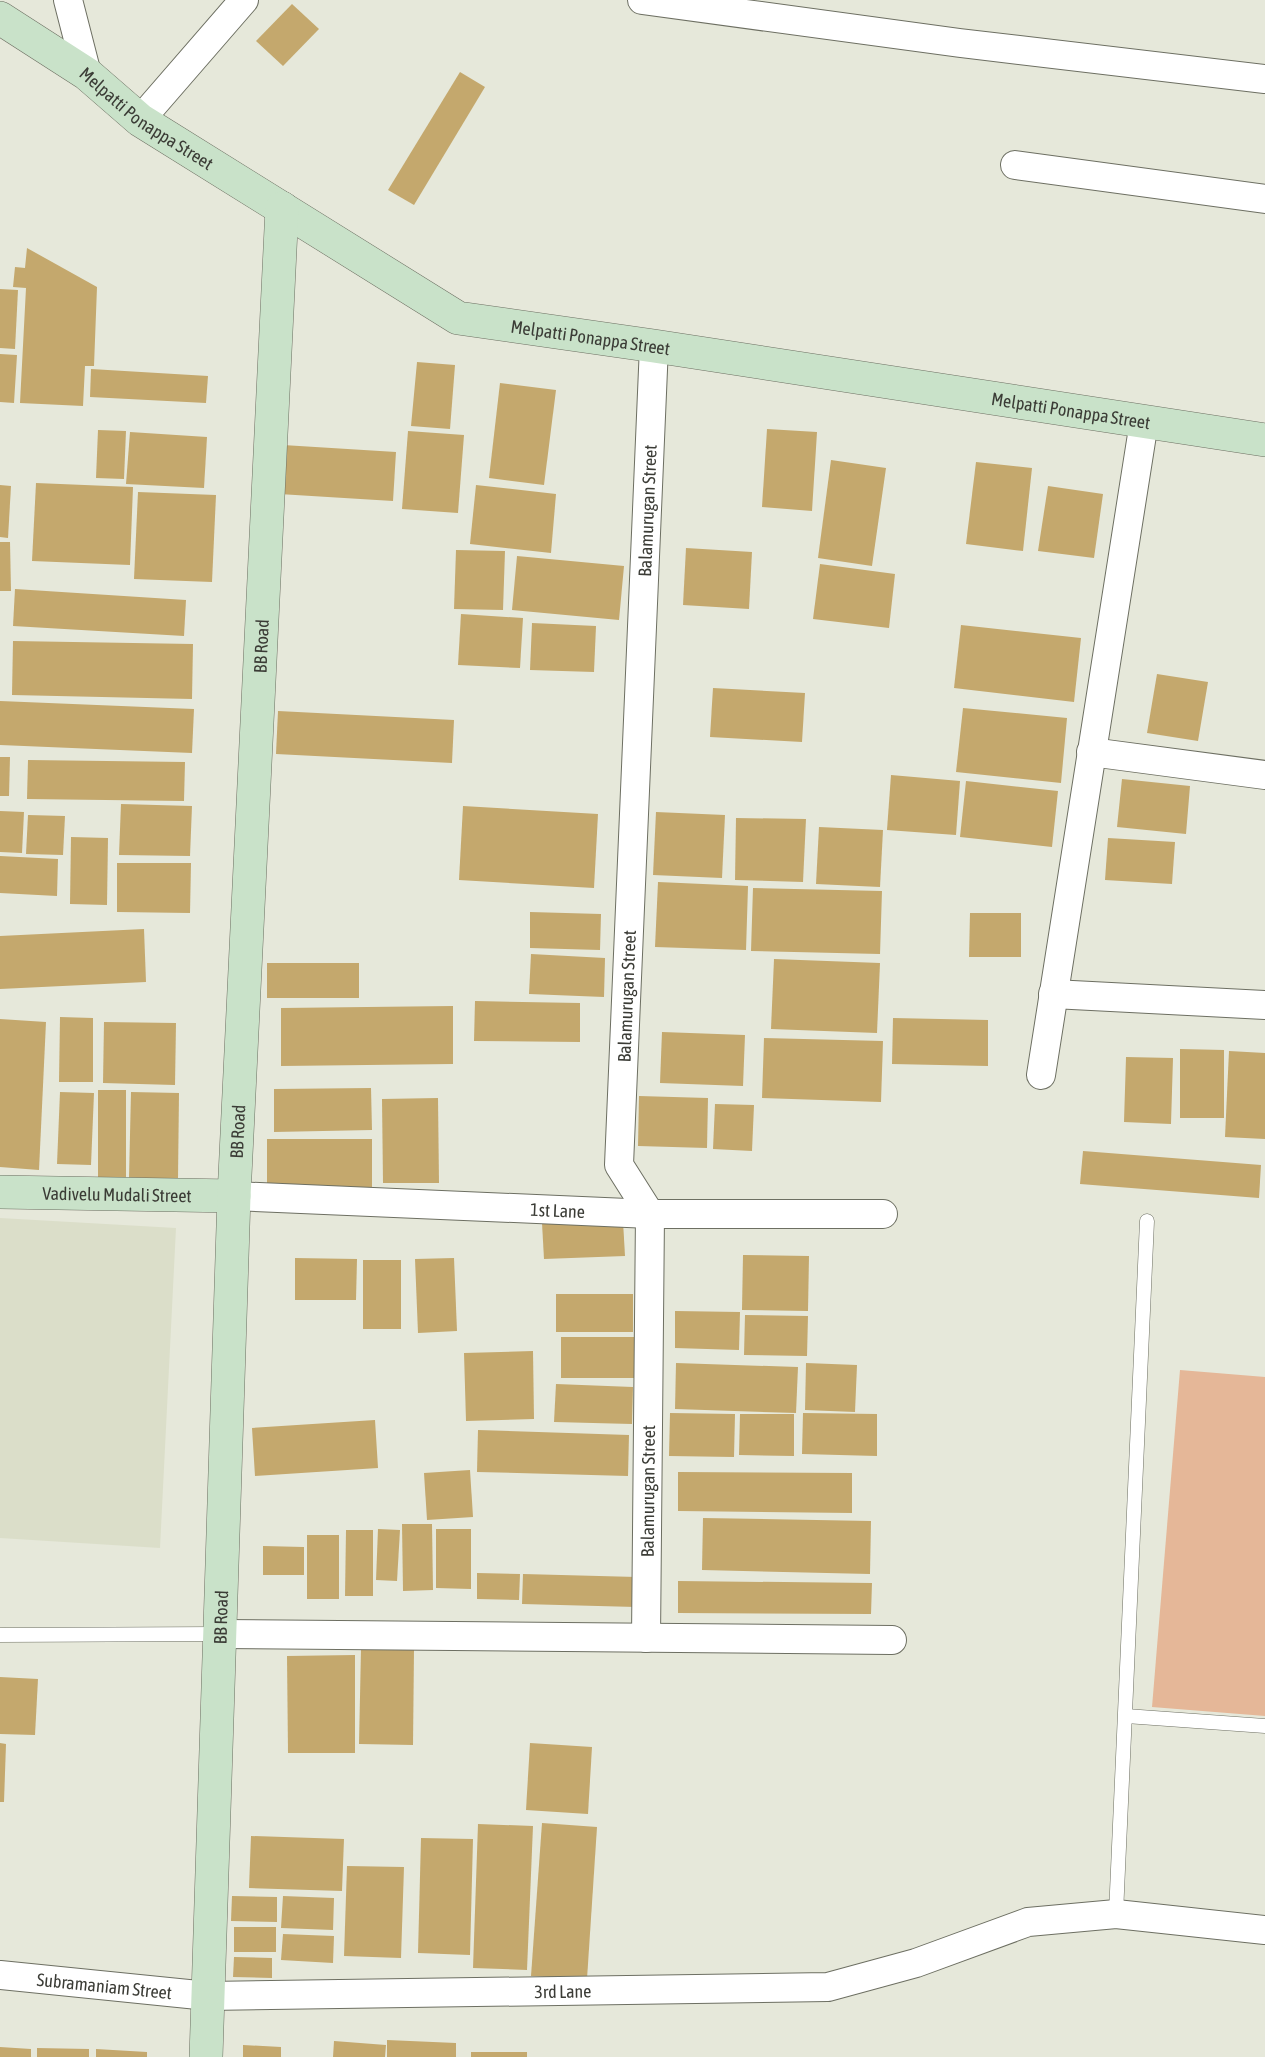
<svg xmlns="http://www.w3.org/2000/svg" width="1265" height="2057" viewBox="0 0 1265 2057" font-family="'Asap Condensed',sans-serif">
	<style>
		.built { fill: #dbdec9 }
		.green { fill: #e5b798 }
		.building { fill: #c4a86d }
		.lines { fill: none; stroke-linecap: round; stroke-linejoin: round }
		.lane-casing { stroke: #6d6f62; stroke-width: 15 }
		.street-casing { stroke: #6d6f62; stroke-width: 30 }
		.secondary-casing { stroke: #6d6f62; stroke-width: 34 }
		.lane { stroke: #fff; stroke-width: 14 }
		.street { stroke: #fff; stroke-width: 28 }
		.secondary { stroke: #c9e2c9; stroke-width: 33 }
		.labels { text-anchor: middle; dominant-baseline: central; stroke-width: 4.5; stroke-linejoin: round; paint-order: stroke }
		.street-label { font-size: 18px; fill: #3b3c36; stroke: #fff }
	</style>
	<rect width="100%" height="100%" fill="#e6e8da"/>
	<!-- built -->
	<polygon class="built" points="0,1218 176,1228 160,1548 0,1538"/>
	<!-- green -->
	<polygon class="green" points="1180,1370 1265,1377 1265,1716 1152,1707"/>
	<!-- building -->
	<g class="building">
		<polygon points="292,4 319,29 283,66 256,41"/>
		<polygon points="460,72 485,87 414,205 388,190"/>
		<polygon points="27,248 97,287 94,366 85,366 83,406 20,403 26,288 13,287 15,267 25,268"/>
		<polygon points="0,289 18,290 15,349 0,348"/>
		<polygon points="0,354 17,355 14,403 0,402"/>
		<polygon points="417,362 455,365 450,429 411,426"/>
		<polygon points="91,369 208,376 206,403 90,397"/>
		<polygon points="500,383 556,390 544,485 489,478"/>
		<polygon points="767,429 817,432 812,511 762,507"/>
		<polygon points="98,430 126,431 124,479 96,478"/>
		<polygon points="408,431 464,435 458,513 402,509"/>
		<polygon points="130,432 207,437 204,488 126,484"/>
		<polygon points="283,445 396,452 393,501 279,494"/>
		<polygon points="831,460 886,468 872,566 818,558"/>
		<polygon points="976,462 1032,468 1023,551 966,544"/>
		<polygon points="36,483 133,487 130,565 32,561"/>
		<polygon points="0,485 11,486 8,538 0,537"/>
		<polygon points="476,485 556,494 551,553 470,544"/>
		<polygon points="1048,486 1103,494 1094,558 1038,551"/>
		<polygon points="138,492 216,495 212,582 134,579"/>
		<polygon points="0,542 10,542 11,591 0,591"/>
		<polygon points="686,548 752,552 749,609 683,605"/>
		<polygon points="456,550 505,551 503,610 454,609"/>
		<polygon points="517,556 624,566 619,620 512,610"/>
		<polygon points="820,564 895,574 889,628 813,619"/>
		<polygon points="15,589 186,600 184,636 13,626"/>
		<polygon points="461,614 523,618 520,668 458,665"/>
		<polygon points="532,623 596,626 594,672 530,670"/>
		<polygon points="961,625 1081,638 1074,702 954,688"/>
		<polygon points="13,641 193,644 192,699 12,695"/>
		<polygon points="1157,674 1208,682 1198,741 1147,733"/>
		<polygon points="713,688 805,693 802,742 710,737"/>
		<polygon points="0,701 194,709 192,753 0,745"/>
		<polygon points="963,708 1067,718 1061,783 956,772"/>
		<polygon points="278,711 454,720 452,763 276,754"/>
		<polygon points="0,757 10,757 9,796 0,796"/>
		<polygon points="28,760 185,762 184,801 27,799"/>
		<polygon points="891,775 960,781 956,835 887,830"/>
		<polygon points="1122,779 1190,786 1186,834 1117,827"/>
		<polygon points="966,781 1058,791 1052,847 960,837"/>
		<polygon points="121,804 192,806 190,856 119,855"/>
		<polygon points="463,806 598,814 594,888 459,880"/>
		<polygon points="0,811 24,812 22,853 0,852"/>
		<polygon points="656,812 725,815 722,878 653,875"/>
		<polygon points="28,815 65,816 63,855 26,854"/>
		<polygon points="736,818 806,819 803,882 735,880"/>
		<polygon points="819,827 883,830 880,887 816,884"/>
		<polygon points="71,837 108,838 107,905 70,904"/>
		<polygon points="1108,838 1175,842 1172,884 1105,880"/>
		<polygon points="0,856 58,859 57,896 0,893"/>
		<polygon points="117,863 191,863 190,913 117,912"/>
		<polygon points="658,882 748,886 746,950 655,947"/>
		<polygon points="753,888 882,891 880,954 751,951"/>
		<polygon points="530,912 601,914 600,950 530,948"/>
		<polygon points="970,913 1021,913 1021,957 969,957"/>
		<polygon points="144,929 146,982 0,989 0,936"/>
		<polygon points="531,954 605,958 604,997 529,994"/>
		<polygon points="774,959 880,963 877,1033 771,1029"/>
		<rect x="267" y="963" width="92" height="35"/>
		<polygon points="475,1001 580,1003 580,1042 474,1041"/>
		<polygon points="453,1006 453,1064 281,1066 281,1008"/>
		<polygon points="60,1017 93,1018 93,1082 59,1082"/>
		<polygon points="893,1018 988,1020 988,1066 892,1064"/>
		<polygon points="0,1019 46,1022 39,1170 0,1167"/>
		<polygon points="104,1022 176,1023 175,1085 103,1083"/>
		<polygon points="662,1032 745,1035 743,1086 660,1083"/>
		<polygon points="764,1038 883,1041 881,1102 762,1098"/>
		<polygon points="1180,1049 1224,1050 1224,1118 1180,1118"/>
		<polygon points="1229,1051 1265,1053 1265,1139 1225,1137"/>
		<polygon points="1126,1057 1173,1058 1171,1124 1124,1122"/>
		<polygon points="371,1088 372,1130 274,1132 274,1089"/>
		<rect x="98" y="1090" width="28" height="89"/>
		<polygon points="60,1092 94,1093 91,1165 57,1164"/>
		<polygon points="131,1092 179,1093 178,1178 129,1178"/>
		<polygon points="639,1096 708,1098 707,1148 638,1146"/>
		<polygon points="438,1098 439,1183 383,1183 382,1099"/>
		<polygon points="715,1104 754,1105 752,1151 713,1149"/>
		<rect x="267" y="1139" width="105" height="50"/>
		<polygon points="1083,1151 1261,1165 1259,1198 1080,1184"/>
		<polygon points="623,1221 625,1256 544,1259 542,1223"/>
		<polygon points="743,1255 809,1256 808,1311 742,1310"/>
		<polygon points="295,1258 357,1259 356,1300 295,1300"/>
		<polygon points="454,1258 457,1331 418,1333 415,1259"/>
		<rect x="363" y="1260" width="38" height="69"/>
		<rect x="556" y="1294" width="77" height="38"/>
		<polygon points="675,1311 740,1312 739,1350 675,1348"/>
		<polygon points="745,1315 808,1316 807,1356 744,1355"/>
		<polygon points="561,1337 636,1337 637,1378 561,1378"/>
		<polygon points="533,1351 534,1419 466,1421 464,1353"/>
		<polygon points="676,1363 798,1367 796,1413 675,1409"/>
		<polygon points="806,1363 857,1365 855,1412 805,1410"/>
		<polygon points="556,1384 633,1387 632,1424 554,1422"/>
		<polygon points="670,1413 735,1414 734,1457 669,1456"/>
		<polygon points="803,1413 877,1414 877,1456 802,1454"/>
		<polygon points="740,1414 794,1414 794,1456 739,1455"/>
		<polygon points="375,1420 378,1468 255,1476 252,1428"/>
		<polygon points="478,1430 629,1435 628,1476 477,1472"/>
		<polygon points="470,1470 473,1517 427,1520 424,1473"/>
		<polygon points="678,1472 852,1473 852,1513 678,1511"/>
		<polygon points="703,1518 871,1521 870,1574 702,1570"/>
		<polygon points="402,1524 432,1524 433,1590 403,1591"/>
		<polygon points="378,1529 400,1530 397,1581 376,1580"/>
		<polygon points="436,1529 471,1529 471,1589 436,1588"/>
		<polygon points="346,1530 373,1530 373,1596 345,1596"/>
		<rect x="307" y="1535" width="32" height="64"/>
		<polygon points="263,1546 304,1547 304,1575 263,1575"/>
		<polygon points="477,1573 520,1574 519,1600 477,1599"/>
		<polygon points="523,1574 637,1577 636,1607 522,1604"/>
		<polygon points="678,1581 872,1583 871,1614 678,1613"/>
		<polygon points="361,1649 414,1650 413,1745 359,1744"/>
		<polygon points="355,1655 355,1753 288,1753 287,1656"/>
		<polygon points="0,1677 38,1679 35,1735 0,1734"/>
		<polygon points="0,1743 6,1744 4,1802 0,1802"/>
		<polygon points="530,1743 592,1747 588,1814 526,1810"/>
		<polygon points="542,1823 597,1827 587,1979 531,1976"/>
		<polygon points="478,1824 533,1826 527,1970 473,1968"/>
		<polygon points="251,1836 344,1839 342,1891 249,1888"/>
		<polygon points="421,1838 473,1839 470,1955 418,1953"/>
		<polygon points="347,1866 404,1867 401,1958 344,1956"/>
		<polygon points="232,1896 277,1897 277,1922 231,1921"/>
		<polygon points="283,1896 334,1898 333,1930 281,1928"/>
		<rect x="234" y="1927" width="42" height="25"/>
		<polygon points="283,1934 334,1936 333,1963 281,1960"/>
		<polygon points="234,1957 272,1958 272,1978 233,1977"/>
		<polygon points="387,2040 456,2043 456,2057 387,2057"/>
		<polygon points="334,2041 386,2045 385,2057 333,2057"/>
		<polygon points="243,2045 281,2047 281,2057 243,2057"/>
		<polygon points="0,2047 31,2049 31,2057 0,2057"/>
		<polygon points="37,2048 89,2049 89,2057 37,2057"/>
		<polygon points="96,2049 147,2052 147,2057 96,2057"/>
		<rect x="471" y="2052" width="56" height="5"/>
	</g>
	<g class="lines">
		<!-- lane casing -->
		<g class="lane-casing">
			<g id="lane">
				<polyline points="0,1635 221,1634"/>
				<polyline points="1126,1716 1265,1726"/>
				<polyline points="1116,1914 1147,1221"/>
			</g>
		</g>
		<!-- street casing -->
		<g class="street-casing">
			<g id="street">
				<polyline points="68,0 87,74"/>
				<polyline points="642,0 960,43 1265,79"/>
				<polyline points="140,120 244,0"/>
				<polyline points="1015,165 1265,199"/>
				<polyline points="1091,752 1265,775"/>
				<polyline points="1053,994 1265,1005"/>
				<polyline points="1041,1075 1144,422"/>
				<path id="s1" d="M234 1196 650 1214H883"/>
				<polyline points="221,1634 892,1640"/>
				<path id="s2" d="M646 1638 650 1214 619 1165 654 346"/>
				<path id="s3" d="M0 1975 208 1996 828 1987 916 1963 1028 1922 1116 1914 1265 1930"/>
			</g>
		</g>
		<!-- secondary casing -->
		<g class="secondary-casing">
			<g id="secondary">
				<path id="s4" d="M0 18 87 74 140 120 458 318 654 346 1265 440"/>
				<path id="s5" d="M0 1192 234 1196"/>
				<path id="s6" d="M206 2057 234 1196 282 208"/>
			</g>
		</g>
		<!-- lane -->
		<use href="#lane" class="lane"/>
		<!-- street -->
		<use href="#street" class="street"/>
		<!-- secondary -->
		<use href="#secondary" class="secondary"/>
	</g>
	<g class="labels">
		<!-- street labels -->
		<g class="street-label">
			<text stroke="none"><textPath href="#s4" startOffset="178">Melpatti Ponappa Street</textPath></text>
			<text stroke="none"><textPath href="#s4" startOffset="682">Melpatti Ponappa Street</textPath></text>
			<text stroke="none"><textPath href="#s4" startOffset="1168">Melpatti Ponappa Street</textPath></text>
			<text stroke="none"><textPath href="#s2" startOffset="1137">Balamurugan Street</textPath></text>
			<text stroke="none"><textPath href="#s6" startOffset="1412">BB Road</textPath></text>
			<text stroke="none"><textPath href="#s2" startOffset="651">Balamurugan Street</textPath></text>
			<text stroke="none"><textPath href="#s6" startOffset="926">BB Road</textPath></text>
			<text stroke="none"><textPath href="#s5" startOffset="117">Vadivelu Mudali Street</textPath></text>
			<text stroke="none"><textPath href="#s1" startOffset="324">1st Lane</textPath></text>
			<text stroke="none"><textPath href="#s2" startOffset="147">Balamurugan Street</textPath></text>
			<text stroke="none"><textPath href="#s6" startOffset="440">BB Road</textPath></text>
			<text stroke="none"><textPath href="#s3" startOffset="105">Subramaniam Street</textPath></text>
			<text stroke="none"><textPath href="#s3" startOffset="564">3rd Lane</textPath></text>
		</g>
	</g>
</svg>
